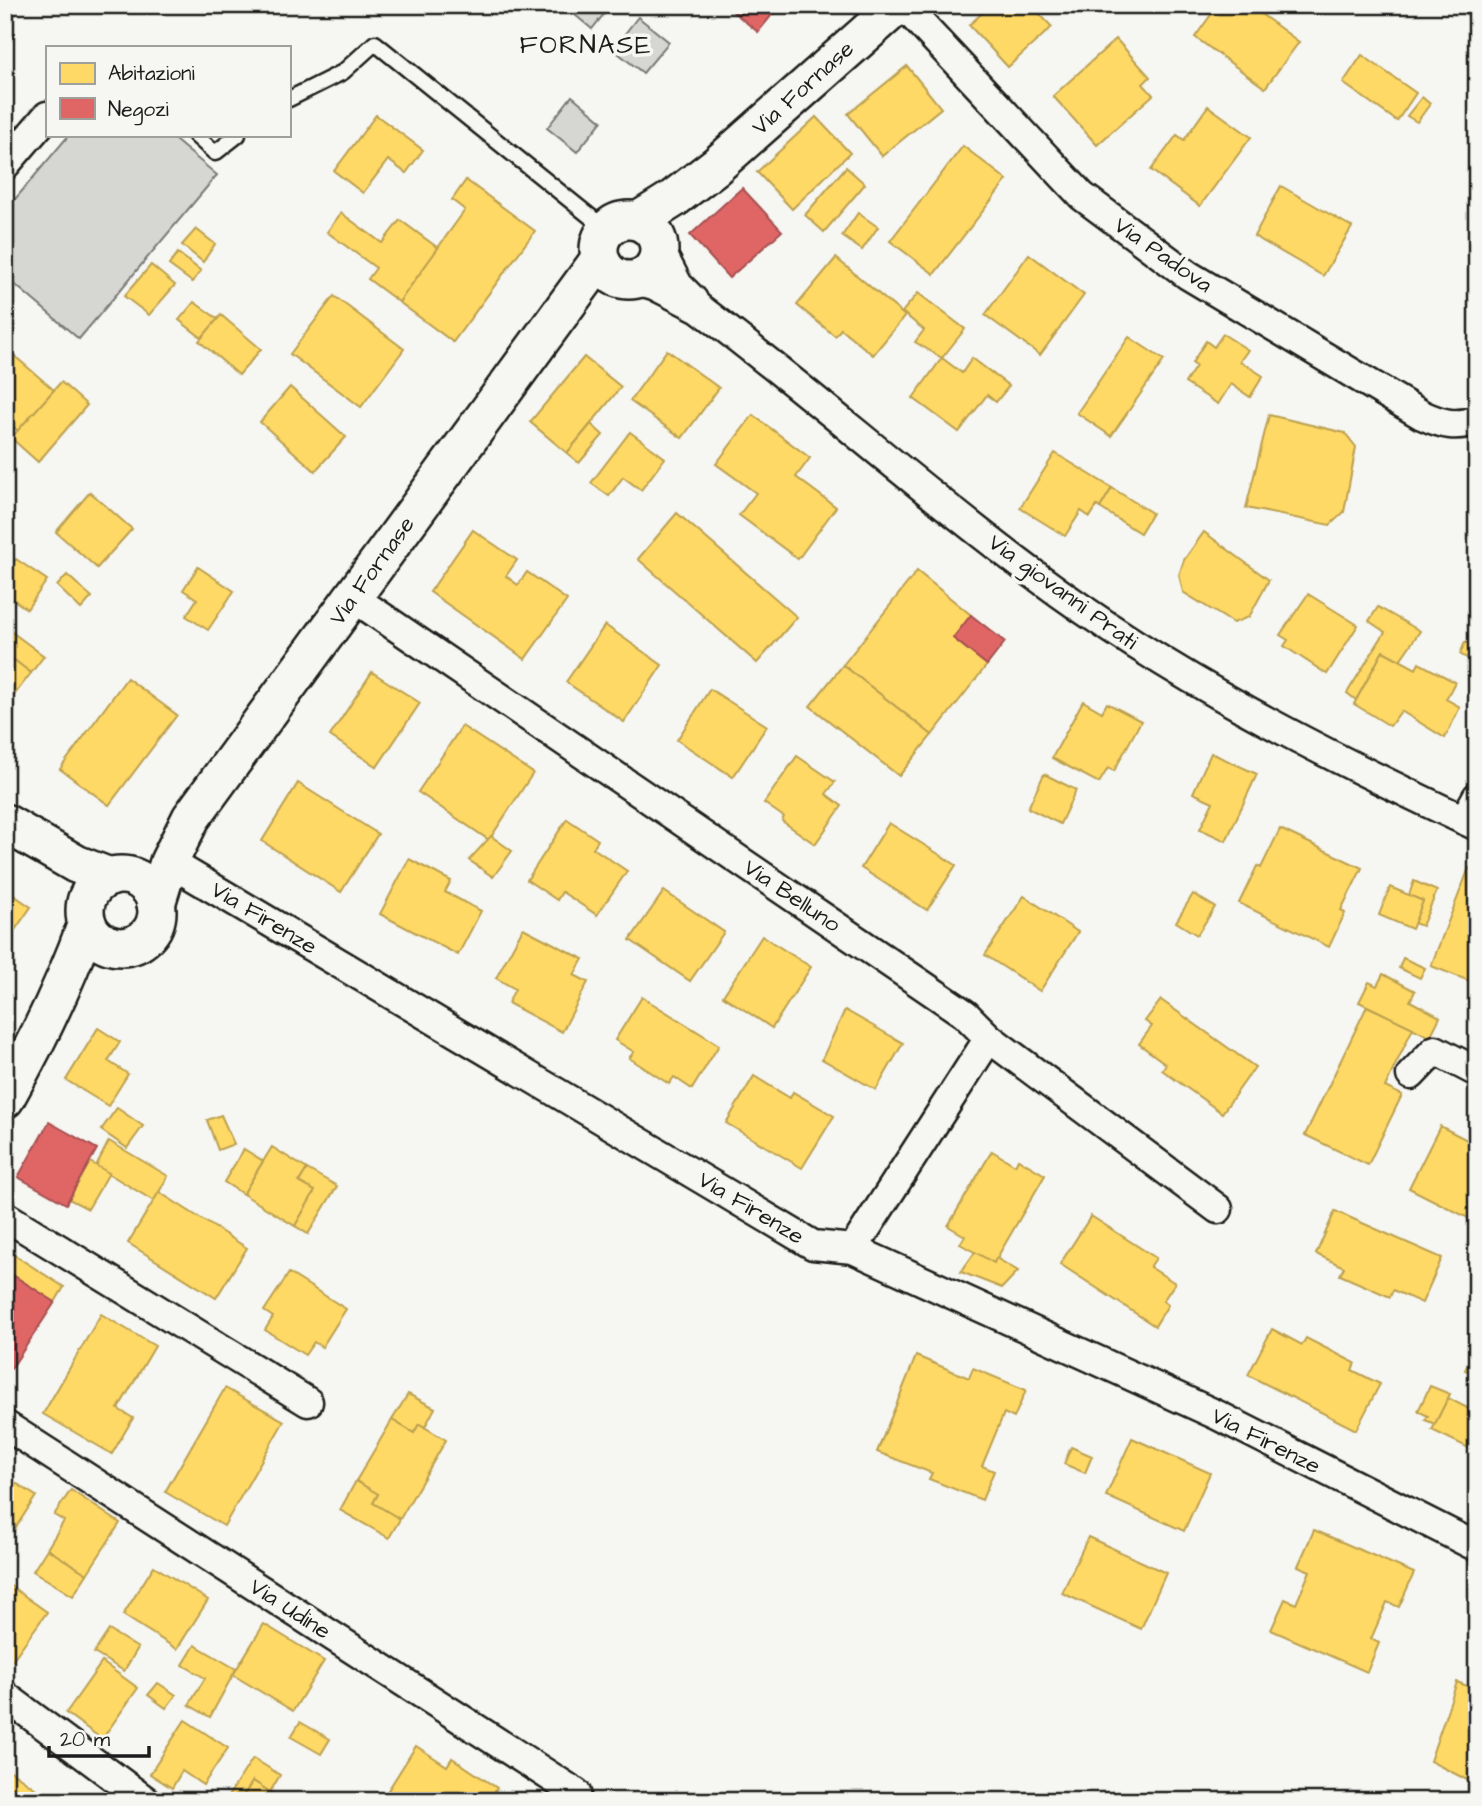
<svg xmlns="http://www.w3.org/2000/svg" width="1482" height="1806" viewBox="0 0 1482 1806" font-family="'Architects Daughter',sans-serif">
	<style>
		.green { fill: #d6d6d2; stroke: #797977; stroke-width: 2 }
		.homes { fill: #ffd966; stroke: #bba050; stroke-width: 2 }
		.shops { fill: #e06666; stroke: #a55050; stroke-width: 2 }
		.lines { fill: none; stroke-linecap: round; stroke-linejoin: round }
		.service-casing { stroke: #1c1c1c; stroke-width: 19 }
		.minor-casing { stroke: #1c1c1c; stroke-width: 33 }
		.tertiary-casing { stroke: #1c1c1c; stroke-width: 42 }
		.service { stroke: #f6f6f2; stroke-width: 14 }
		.minor { stroke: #f6f6f2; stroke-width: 28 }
		.tertiary { stroke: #f6f6f2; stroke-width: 37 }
		.labels { text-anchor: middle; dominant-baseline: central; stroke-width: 7; stroke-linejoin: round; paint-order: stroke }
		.street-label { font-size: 23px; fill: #1c1c1c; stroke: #f6f6f2 }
		.quarter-label { font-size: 26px; letter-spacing: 2px; fill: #1c1c1c; stroke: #f6f6f2 }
	</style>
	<rect width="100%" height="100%" fill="#f6f6f2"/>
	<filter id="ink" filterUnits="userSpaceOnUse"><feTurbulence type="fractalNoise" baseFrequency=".0143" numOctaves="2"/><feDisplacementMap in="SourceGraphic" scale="14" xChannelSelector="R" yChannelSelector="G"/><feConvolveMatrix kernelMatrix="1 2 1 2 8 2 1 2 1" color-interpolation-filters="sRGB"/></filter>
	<g filter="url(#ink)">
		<!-- green -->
		<g class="green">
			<polygon points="563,5 611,5 592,29"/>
			<polygon points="638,17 669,42 643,73 613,49"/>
			<polygon points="572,96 602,121 577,152 547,128"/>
			<polygon points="69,135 169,135 217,175 79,339 5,276 5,211"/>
		</g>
		<!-- homes -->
		<g class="homes">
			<polygon points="991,5 1031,5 1052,27 1008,67 969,25"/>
			<polygon points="1218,5 1249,5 1299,42 1265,88 1195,37"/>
			<polygon points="1116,39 1150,77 1143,84 1153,95 1097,145 1053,96"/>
			<polygon points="1362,55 1416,93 1397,121 1343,83"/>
			<polygon points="907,66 941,108 882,156 848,114"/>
			<polygon points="1422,97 1430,104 1417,122 1407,116"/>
			<polygon points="1208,106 1251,137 1200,206 1151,170 1177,135 1184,140"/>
			<polygon points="376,115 423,150 406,173 388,160 363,193 334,171"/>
			<polygon points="816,117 850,153 792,209 757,172"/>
			<polygon points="963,146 1007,180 934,274 890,241"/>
			<polygon points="846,167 865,184 824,232 805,215"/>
			<polygon points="466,180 535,231 453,342 399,302 465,210 452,200"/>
			<polygon points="1281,186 1352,227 1323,276 1254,236"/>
			<polygon points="341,213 382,243 400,220 438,248 399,302 368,279 376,268 327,232"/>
			<polygon points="858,213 878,227 862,250 842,236"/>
			<polygon points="196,229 215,244 203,262 182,245"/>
			<polygon points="178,253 201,271 192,282 169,265"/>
			<polygon points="1029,254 1084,295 1040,355 985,315"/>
			<polygon points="836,258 905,316 873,355 841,329 835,336 797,305"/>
			<polygon points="151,265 175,285 149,315 124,296"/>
			<polygon points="918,293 965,329 942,358 915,342 924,330 902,312"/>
			<polygon points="334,296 404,349 361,407 290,354"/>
			<polygon points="194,302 218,319 202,338 179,320"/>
			<polygon points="221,315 261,349 239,375 199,341"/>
			<polygon points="1223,334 1248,350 1240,361 1263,376 1250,397 1231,384 1218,404 1185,383 1196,366 1192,363 1206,341 1214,347"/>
			<polygon points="1129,337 1164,360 1111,436 1077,413"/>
			<polygon points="667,350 719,388 682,438 630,401"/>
			<polygon points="10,352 54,390 18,431 5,419 5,356"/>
			<polygon points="584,357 621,387 567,453 530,422"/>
			<polygon points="942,358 962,373 972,358 1009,386 996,402 987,395 959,432 913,398"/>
			<polygon points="61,382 87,405 38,462 11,438"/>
			<polygon points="290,387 346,437 315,471 260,422"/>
			<polygon points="753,415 810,458 796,477 836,507 798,559 739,515 756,493 716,464"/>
			<polygon points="1269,415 1345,433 1356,447 1344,512 1330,525 1246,508"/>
			<polygon points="591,424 603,435 579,463 567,453"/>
			<polygon points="630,432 665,458 641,490 623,477 609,496 591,483"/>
			<polygon points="1055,453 1112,488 1100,508 1097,506 1090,517 1081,511 1065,536 1020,508"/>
			<polygon points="1112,488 1152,513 1140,533 1100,508"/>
			<polygon points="90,492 132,529 97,568 56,532"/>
			<polygon points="677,513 797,617 757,663 638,559"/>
			<polygon points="473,530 517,560 506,576 518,585 527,572 567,600 525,659 430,592"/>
			<polygon points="1204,532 1269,580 1249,617 1233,623 1183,592 1179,575 1184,560"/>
			<polygon points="16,559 47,580 27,609 5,594 5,575"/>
			<polygon points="198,567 234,591 208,630 186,616 197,599 183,590"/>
			<polygon points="917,571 971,615 953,638 987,665 932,735 843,665"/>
			<polygon points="67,575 92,597 81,609 57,586"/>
			<polygon points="1308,594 1358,625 1327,674 1284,646 1288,640 1280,635"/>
			<polygon points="1378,607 1420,631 1400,660 1383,651 1356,700 1347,693 1385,632 1369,621"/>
			<polygon points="605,625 662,665 624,722 566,682"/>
			<polygon points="5,627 44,656 31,673 5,653"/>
			<polygon points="1477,637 1477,664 1460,654 1465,642 1473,646"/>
			<polygon points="1383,651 1416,669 1419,663 1455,682 1446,699 1460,707 1445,738 1401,711 1390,726 1354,704"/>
			<polygon points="5,653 31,673 5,707"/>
			<polygon points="843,665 932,735 899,776 810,706"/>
			<polygon points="372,672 420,703 377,767 330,736"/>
			<polygon points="127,678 177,715 109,805 60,769"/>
			<polygon points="710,689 767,726 733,777 677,740"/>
			<polygon points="1083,701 1102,712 1107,703 1141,721 1114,771 1108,768 1099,783 1052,758"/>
			<polygon points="462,726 533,773 489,840 418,792"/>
			<polygon points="1211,753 1257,774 1226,841 1200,829 1213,802 1193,793"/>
			<polygon points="797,756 835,782 826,794 842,806 815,844 782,821 784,817 764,803"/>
			<polygon points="1044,774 1076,790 1060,824 1028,808"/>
			<polygon points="298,783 378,834 341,892 262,841"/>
			<polygon points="567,819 598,840 593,848 627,871 597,915 562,892 557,900 527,880"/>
			<polygon points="889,823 956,865 927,910 861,868"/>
			<polygon points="1280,829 1362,868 1341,910 1345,913 1329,947 1239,903 1257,866 1261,868"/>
			<polygon points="491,836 512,851 493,877 469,860"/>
			<polygon points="409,859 451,881 445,892 481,911 458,955 380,914"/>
			<polygon points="1469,868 1477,871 1477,984 1431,966"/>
			<polygon points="1414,881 1437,891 1422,926 1414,923 1423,901 1409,895"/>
			<polygon points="1390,887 1423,901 1412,929 1379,915"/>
			<polygon points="5,889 31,907 8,940 5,939"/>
			<polygon points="664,891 724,932 690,981 630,940"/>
			<polygon points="1193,894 1215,907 1197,935 1176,922"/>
			<polygon points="1024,896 1078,932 1040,991 985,955"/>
			<polygon points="523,928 583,959 574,975 588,982 562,1032 508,1003 515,989 496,978"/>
			<polygon points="762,936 811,967 772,1028 723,996"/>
			<polygon points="1403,958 1425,968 1420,978 1399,968"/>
			<polygon points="1383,974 1415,991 1410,1001 1440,1017 1430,1037 1359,1002 1369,982 1377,986"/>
			<polygon points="642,997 719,1045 692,1089 674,1077 669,1084 629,1058 634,1052 615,1040"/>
			<polygon points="1161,1000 1255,1067 1222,1113 1162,1070 1166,1064 1139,1044 1152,1026 1145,1021"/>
			<polygon points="1367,1006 1413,1028 1385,1087 1402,1095 1368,1165 1305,1135"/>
			<polygon points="845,1010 903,1043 876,1090 822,1059"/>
			<polygon points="98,1028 120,1042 108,1061 128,1074 108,1106 66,1080"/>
			<polygon points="754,1076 790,1098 793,1092 834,1116 802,1168 726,1123"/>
			<polygon points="117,1108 143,1126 127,1148 101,1130"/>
			<polygon points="221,1115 234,1144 218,1150 207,1120"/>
			<polygon points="1440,1126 1477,1145 1476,1222 1409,1188"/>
			<polygon points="109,1141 168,1176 154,1201 96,1166"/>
			<polygon points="272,1147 307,1169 299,1182 315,1191 295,1226 243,1194"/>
			<polygon points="244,1149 263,1161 243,1194 224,1182"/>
			<polygon points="992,1151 1015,1165 1018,1159 1045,1175 994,1263 960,1244 965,1236 948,1226"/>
			<polygon points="90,1162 109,1173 88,1209 69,1199"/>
			<polygon points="307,1169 337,1186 308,1234 295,1226 315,1191 299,1182"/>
			<polygon points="159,1192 247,1248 216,1298 128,1243"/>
			<polygon points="1335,1211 1442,1258 1422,1303 1393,1290 1390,1297 1340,1275 1344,1267 1316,1254"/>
			<polygon points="1091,1216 1156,1258 1150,1267 1175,1283 1163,1301 1168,1305 1155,1326 1060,1264"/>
			<polygon points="8,1251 64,1287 55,1302 5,1270 5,1255"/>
			<polygon points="975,1252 994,1263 996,1258 1018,1271 1002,1288 961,1272"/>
			<polygon points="289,1273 346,1309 322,1347 314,1342 305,1355 265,1330 273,1317 264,1311"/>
			<polygon points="101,1314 155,1346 118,1409 133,1418 112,1454 43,1414"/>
			<polygon points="1272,1329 1302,1345 1306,1338 1355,1363 1352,1370 1380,1384 1356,1430 1248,1375"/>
			<polygon points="1477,1346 1477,1375 1465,1370"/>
			<polygon points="916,1356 969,1378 973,1368 1026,1390 1014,1418 1004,1413 982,1466 994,1471 982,1500 929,1479 932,1473 877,1452"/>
			<polygon points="1430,1386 1450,1394 1435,1424 1425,1420 1428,1416 1418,1411"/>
			<polygon points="225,1388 284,1421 224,1526 165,1492"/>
			<polygon points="408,1394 435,1408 425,1427 419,1424 414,1433 392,1420"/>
			<polygon points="1448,1398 1477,1413 1477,1452 1432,1430"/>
			<polygon points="392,1420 414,1433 419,1424 446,1440 400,1519 373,1503 378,1494 356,1481"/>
			<polygon points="1132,1438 1210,1473 1184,1531 1106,1496"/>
			<polygon points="1071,1447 1092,1456 1085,1473 1064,1464"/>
			<polygon points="5,1476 36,1496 9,1538 5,1535"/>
			<polygon points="356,1481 378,1494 373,1503 400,1519 389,1538 340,1510"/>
			<polygon points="71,1490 120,1523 87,1574 47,1549 64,1521 54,1515"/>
			<polygon points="1314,1530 1414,1573 1399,1607 1387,1602 1371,1639 1379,1643 1367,1672 1271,1630 1285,1599 1296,1604 1310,1571 1298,1566"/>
			<polygon points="1088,1537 1166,1573 1141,1629 1062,1593"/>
			<polygon points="47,1549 87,1574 73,1596 33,1571"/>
			<polygon points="154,1566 208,1600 177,1649 123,1615"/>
			<polygon points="5,1582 47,1612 11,1662 5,1658"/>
			<polygon points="264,1624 324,1661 293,1711 233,1675"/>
			<polygon points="109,1630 138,1648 124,1671 94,1653"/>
			<polygon points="195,1645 236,1669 210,1717 189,1705 205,1678 183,1665"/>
			<polygon points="102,1662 138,1688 102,1739 66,1713"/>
			<polygon points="1457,1682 1477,1690 1477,1785 1430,1761"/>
			<polygon points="158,1683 176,1695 166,1708 148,1695"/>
			<polygon points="185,1720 228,1748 203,1785 182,1771 172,1788 150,1774"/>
			<polygon points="300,1722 330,1739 321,1754 291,1737"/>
			<polygon points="416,1746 447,1766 452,1758 497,1788 489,1801 400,1801 387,1792"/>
			<polygon points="253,1758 280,1775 270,1792 253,1781 240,1801 225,1801"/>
			<polygon points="5,1767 36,1789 28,1801 5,1801"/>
			<polygon points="253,1781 270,1792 285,1801 240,1801"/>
		</g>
		<!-- shops -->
		<g class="shops">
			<polygon points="725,5 780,5 758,32"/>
			<polygon points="742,188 782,231 729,278 690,235"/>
			<polygon points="971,615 1005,642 987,665 953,638"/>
			<polygon points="49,1122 97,1149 66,1204 18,1177"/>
			<polygon points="5,1270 55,1302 11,1369 5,1366"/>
		</g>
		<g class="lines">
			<!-- service casing -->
			<g class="service-casing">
				<g id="service">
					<polyline points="289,99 343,72 375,43 607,230"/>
					<polyline points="195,135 215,153 238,135"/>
				</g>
			</g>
			<!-- minor casing -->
			<g class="minor-casing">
				<g id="minor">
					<path d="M903 5 1082 196 1188 275 1422 415C1442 424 1456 428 1477 420"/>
					<polyline points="5,165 47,116"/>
					<polyline points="660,250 678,285 693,300"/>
					<path d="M636 280 654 285 699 308C813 394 920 490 1035 575 1171 677 1323 754 1477 826"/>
					<polyline points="354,598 965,1014 989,1038 1218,1209"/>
					<polyline points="1464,820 1477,797"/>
					<polyline points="169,862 813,1245 853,1249 1217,1415 1477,1547"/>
					<polyline points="1411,1075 1435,1050 1477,1072"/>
					<polyline points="5,1216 308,1402"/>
					<polyline points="853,1249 989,1038"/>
					<polyline points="5,1425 576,1793"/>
					<polyline points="5,1696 146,1801"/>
				</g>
			</g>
			<!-- tertiary casing -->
			<g class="tertiary-casing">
				<g id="tertiary">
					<circle cx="629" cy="250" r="30"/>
					<polyline points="638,221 673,199 716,166 898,5"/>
					<polyline points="5,823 76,864 110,877"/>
					<circle cx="121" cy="911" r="36"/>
					<polyline points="156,904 169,862 191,818 600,259"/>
					<path d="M5 1099C37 1042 65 985 87 923"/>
				</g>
			</g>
			<!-- service -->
			<use href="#service" class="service"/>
			<!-- minor -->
			<use href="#minor" class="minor"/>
			<!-- tertiary -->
			<use href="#tertiary" class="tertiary"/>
		</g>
	</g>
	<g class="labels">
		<!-- street labels -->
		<g class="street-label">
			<text transform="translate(803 88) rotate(-42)">Via Fornase</text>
			<text transform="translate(1163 255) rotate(35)">Via Padova</text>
			<text transform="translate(372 571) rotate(-54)">Via Fornase</text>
			<text transform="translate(1063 592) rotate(36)">Via giovanni Prati</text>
			<text transform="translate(792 896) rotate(34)">Via Belluno</text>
			<text transform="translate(264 918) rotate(31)">Via Firenze</text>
			<text transform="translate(751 1208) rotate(31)">Via Firenze</text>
			<text transform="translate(1266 1441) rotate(27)">Via Firenze</text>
			<text transform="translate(290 1609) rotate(33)">Via Udine</text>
		</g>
		<!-- quarter labels -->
		<g class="quarter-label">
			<text x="586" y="45">FORNASE</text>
		</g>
	</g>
	<!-- margin -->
	<rect width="1482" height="1806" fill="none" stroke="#f6f6f2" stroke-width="28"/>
	<rect x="14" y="14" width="1454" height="1778" fill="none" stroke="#1c1c1c" stroke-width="2.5" filter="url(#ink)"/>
	<!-- legend -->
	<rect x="46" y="46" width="245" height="91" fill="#f6f6f2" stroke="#9f9f9c" stroke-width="2"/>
	<rect x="60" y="63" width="35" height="21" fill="#ffd966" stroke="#9f9f9c" stroke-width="2"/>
	<text x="108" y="80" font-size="21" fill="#1c1c1c">Abitazioni</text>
	<rect x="60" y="98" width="35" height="21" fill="#e06666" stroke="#9f9f9c" stroke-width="2"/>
	<text x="108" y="116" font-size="21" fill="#1c1c1c">Negozi</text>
	<!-- scale -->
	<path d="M49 1746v10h100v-10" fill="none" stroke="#1c1c1c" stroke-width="3.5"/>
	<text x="60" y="1746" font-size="21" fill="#1c1c1c" stroke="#f6f6f2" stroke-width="5" paint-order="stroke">20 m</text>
</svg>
